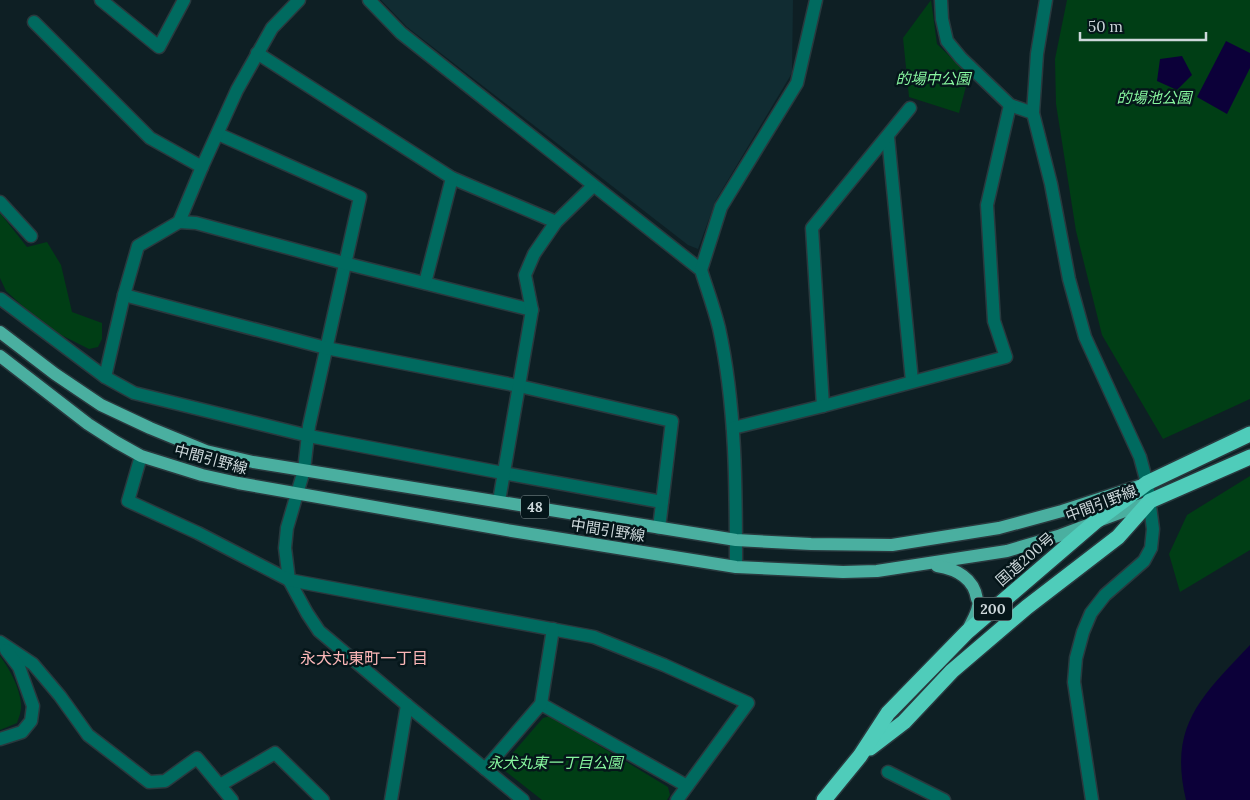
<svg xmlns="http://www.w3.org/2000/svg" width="1250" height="800" viewBox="0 0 1250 800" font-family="Lora,'Noto Sans JP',serif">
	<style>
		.built { fill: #112c32 }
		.green { fill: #003e15 }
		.water { fill: #0c0039 }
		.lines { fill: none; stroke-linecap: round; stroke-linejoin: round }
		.minor-casing { stroke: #29393e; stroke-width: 15 }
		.major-casing { stroke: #29393e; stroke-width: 15 }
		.highway-casing { stroke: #29393e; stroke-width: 18 }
		.minor { stroke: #006a5f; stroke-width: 12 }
		.major { stroke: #4aafa0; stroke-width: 12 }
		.highway { stroke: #4fccba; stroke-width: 15 }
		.labels { text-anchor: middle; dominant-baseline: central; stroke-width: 5; stroke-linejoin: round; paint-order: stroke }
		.shield { fill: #05161a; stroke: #919ea1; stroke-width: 1 }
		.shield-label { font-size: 14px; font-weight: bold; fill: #cdd8db }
		.park-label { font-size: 15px; font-style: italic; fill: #87f69f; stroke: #05161a }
		.street-label { font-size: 15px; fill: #cdd8db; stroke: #05161a }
		.neighbourhood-label { font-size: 16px; fill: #fbb6b7; stroke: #05161a }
	</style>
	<rect width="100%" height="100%" fill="#0e1f24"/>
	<!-- built -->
	<polygon class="built" points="381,0 793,0 792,73 716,200 698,249 688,245 407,27"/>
	<!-- green -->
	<g class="green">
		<polygon points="931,0 937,44 969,75 959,113 909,97 903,38"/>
		<polygon points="1067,0 1250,0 1250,399 1163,439 1102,335 1076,231 1056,104 1055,59"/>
		<polygon points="0,213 27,247 47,242 61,265 72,312 102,323 102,339 98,347 89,349 61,335 26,309 6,291 0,278"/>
		<polygon points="1250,476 1250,550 1180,592 1169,554 1187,515"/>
		<path d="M0 656C10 670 19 686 21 703 22 710 19 717 17 723L0 730Z"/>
		<polygon points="550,716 668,787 670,795 667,800 542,800 504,770 504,763 543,718"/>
	</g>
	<!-- water -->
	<g class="water">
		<polygon points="1226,41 1250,53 1250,68 1227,114 1197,97"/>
		<polygon points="1182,56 1192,75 1177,90 1157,81 1160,59"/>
		<path d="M1250 645V800H1186C1168 725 1202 696 1250 645Z"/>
	</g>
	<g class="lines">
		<!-- minor casing -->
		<g class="minor-casing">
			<g id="minor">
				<polyline points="101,0 159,47 184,0"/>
				<path d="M369 0 401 33 701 270C707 289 714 308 719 328 736 406 736 487 736 567"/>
				<polyline points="941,0 942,19 947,41 961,58 1010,105 1033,113"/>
				<polyline points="1046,0 1037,54 1033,113 1051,184 1069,279 1085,337 1140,457 1147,483 1153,529 1151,548 1144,561 1105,595 1091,613 1083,632 1076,658 1074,682 1092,800"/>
				<polyline points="34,22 150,138 202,167"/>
				<polyline points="257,53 452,178 556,222"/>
				<polyline points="218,134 360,197 309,426 304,470 287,528 285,548 289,580 307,613 319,631 407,705 523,800"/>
				<polyline points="888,137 912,381"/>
				<polyline points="0,202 31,236"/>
				<polyline points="179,222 196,223 344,263 532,310"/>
				<polyline points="701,270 721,207 797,83 816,0"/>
				<polyline points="425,283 452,178"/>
				<polyline points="124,295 326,348 519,386 672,421 659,528"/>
				<polyline points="1,299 105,377 134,393 309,436 503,473 662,502"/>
				<polyline points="105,377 124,295 138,246 179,222 202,167 237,90 272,28 299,0"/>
				<polyline points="823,406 812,228 910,108"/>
				<polyline points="733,428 823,406 1006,357 994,321 987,205 1010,105"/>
				<polyline points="141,456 128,501 198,533 289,580 594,637 664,665 748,703 677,800"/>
				<polyline points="499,501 532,310 525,275 534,254 556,222 593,186"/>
				<polyline points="0,642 33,664 60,696 88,735 149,782 165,781 197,758 232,800"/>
				<polyline points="541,704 687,786"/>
				<polyline points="0,739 22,732 31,721 33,706 19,667 6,650"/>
				<polyline points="485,769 541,704 553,629"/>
				<polyline points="888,772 944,800"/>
				<polyline points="220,785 275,753 323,800"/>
				<polyline points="391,800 407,705"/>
			</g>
		</g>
		<!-- major casing -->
		<g class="major-casing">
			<g id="major">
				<polyline points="0,332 55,374 101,405 150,428 206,451 253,462 736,540 811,544 892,545 999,528 1062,511 1139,486"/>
				<polyline points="0,356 88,424 116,442 141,456 202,475 238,483 512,531 736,567 843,572 877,571 1007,551 1058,536 1149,502"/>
				<path d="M937 566C956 569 974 578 977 599 978 600 979 605 978 606 977 615 970 624 967 632"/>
			</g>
		</g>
		<!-- highway casing -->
		<g class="highway-casing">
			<g id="highway">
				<polyline points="870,748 904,722 952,671 1027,607 1118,537 1150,501 1250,457"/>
				<polyline points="824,800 860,756 888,713 967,632 1095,522 1147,483 1250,434"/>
			</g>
		</g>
		<!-- minor -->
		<use href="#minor" class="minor"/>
		<!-- major -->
		<use href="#major" class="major"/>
		<!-- highway -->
		<use href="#highway" class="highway"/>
	</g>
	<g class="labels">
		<!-- shield labels -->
		<g class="shield">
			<rect x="521" y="495.5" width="28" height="23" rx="4"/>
			<rect x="974" y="597.5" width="38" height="23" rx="4"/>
		</g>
		<g class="shield-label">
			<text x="535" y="507">48</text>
			<text x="993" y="609">200</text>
		</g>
		<!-- park labels -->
		<g class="park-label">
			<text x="933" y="78">的場中公園</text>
			<text x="1154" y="97">的場池公園</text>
			<text x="555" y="762">永犬丸東一丁目公園</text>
		</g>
		<!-- street labels -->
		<g class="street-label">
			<text transform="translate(211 459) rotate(15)">中間引野線</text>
			<text transform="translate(1101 503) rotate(-21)">中間引野線</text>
			<text transform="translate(608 530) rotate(9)">中間引野線</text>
			<text transform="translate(1025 559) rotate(-41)">国道200号</text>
		</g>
		<!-- neighbourhood labels -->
		<g class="neighbourhood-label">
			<text x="364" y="658">永犬丸東町一丁目</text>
		</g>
	</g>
	<!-- scale -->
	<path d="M1080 32v8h126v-8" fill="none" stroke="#cdd8db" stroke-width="2.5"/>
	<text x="1088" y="32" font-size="15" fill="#cdd8db" stroke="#05161a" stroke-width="4" paint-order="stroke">50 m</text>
</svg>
